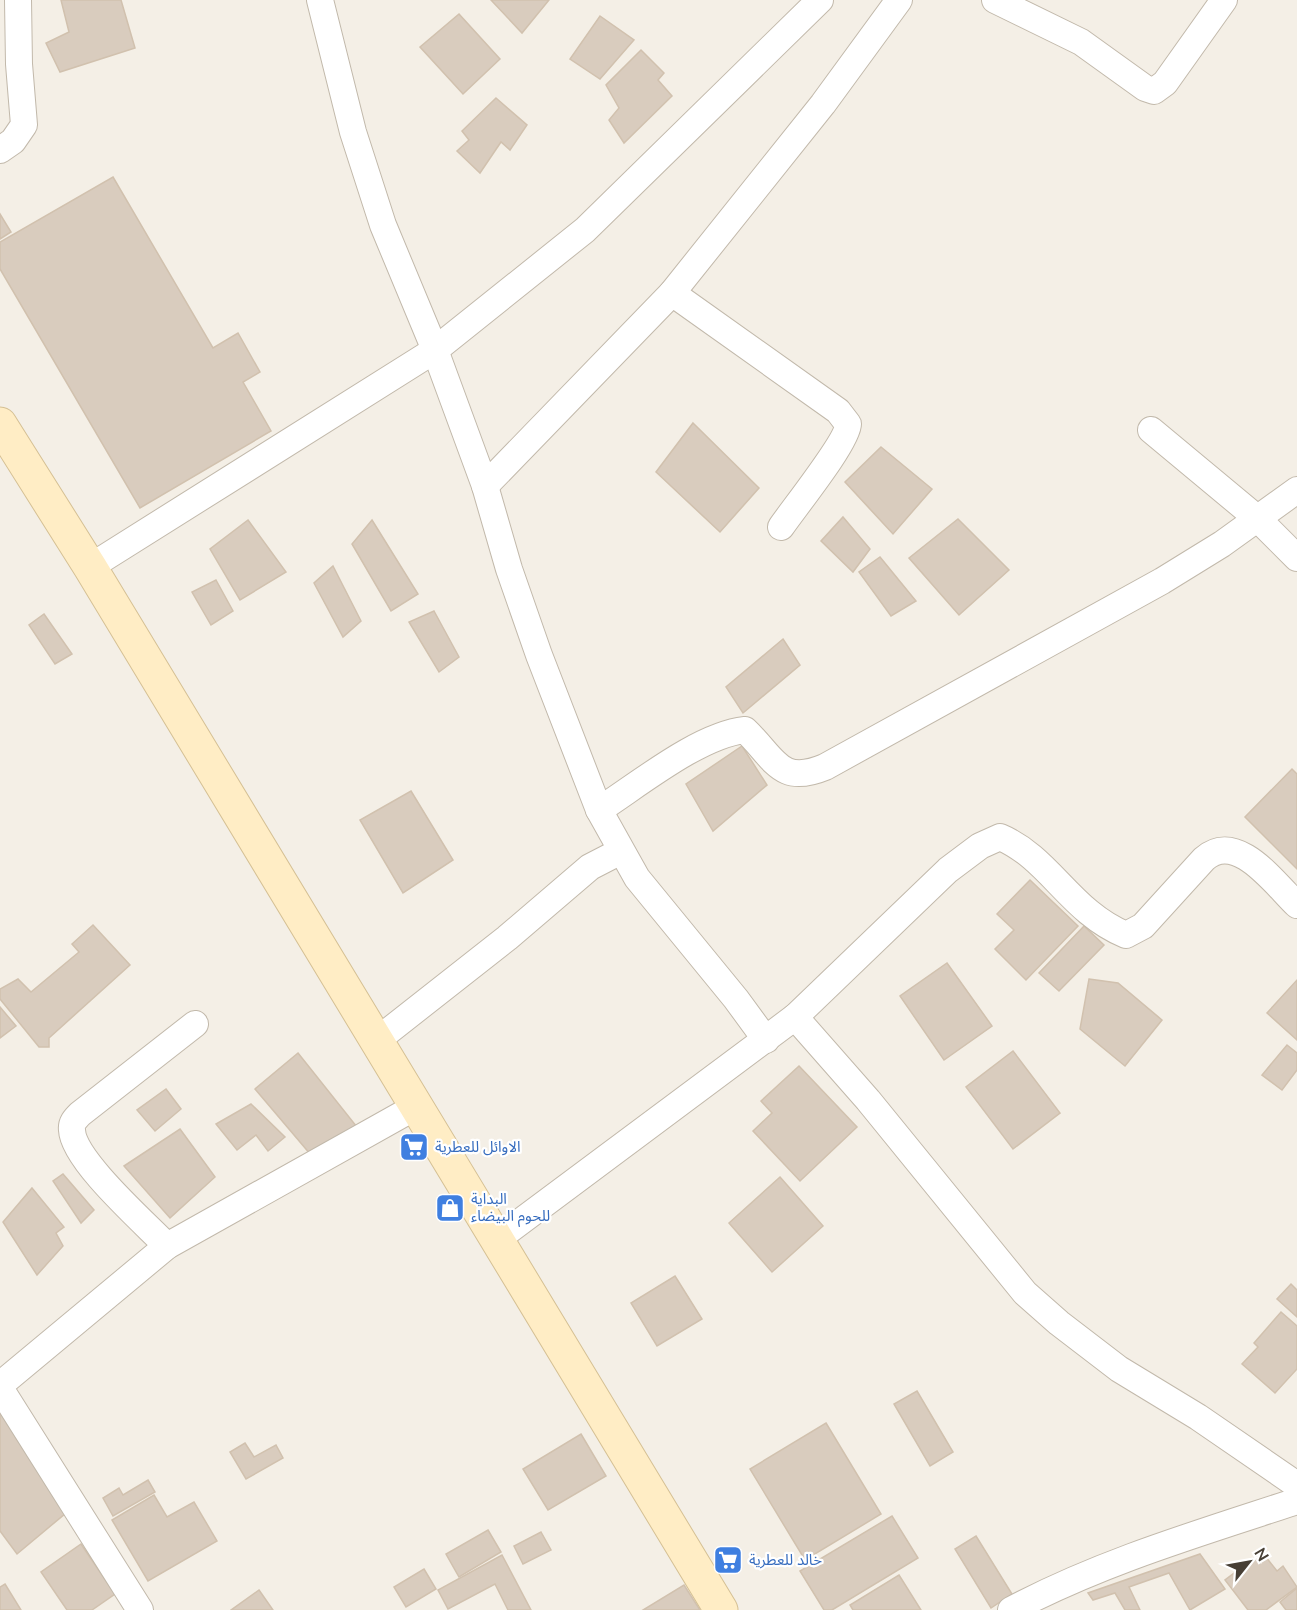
<svg xmlns="http://www.w3.org/2000/svg" width="1297" height="1610" viewBox="0 0 1297 1610" font-family="'Nunito Sans','Noto Sans Arabic',sans-serif">
	<style>
		.building { fill: #d9ccbe; stroke: #d1c1ae; stroke-width: 1.5 }
		.lines { fill: none; stroke-linecap: round; stroke-linejoin: round }
		.street-casing { stroke: #c2b9ab; stroke-width: 28 }
		.secondary-casing { stroke: #d5c094; stroke-width: 35 }
		.street { stroke: #fff; stroke-width: 26 }
		.secondary { stroke: #ffedc5; stroke-width: 33 }
		.labels { text-anchor: middle; dominant-baseline: central; stroke-width: 4.5; stroke-linejoin: round; paint-order: stroke }
		.shop-label { font-size: 15px; fill: #366cbe; stroke: #fff; text-anchor: start }
	</style>
	<rect width="100%" height="100%" fill="#f4efe6"/>
	<!-- building -->
	<g class="building">
		<polygon points="61,0 121,0 135,48 60,72 46,43 69,32"/>
		<polygon points="491,0 549,0 522,33"/>
		<polygon points="459,14 500,59 463,94 420,47"/>
		<polygon points="600,16 634,40 600,79 570,59"/>
		<polygon points="641,50 664,73 658,80 672,96 624,143 609,120 619,108 606,85"/>
		<polygon points="496,98 527,125 510,150 501,142 480,173 457,151 469,140 462,131"/>
		<polygon points="113,177 213,348 238,333 260,372 243,382 271,431 140,508 0,269 0,242"/>
		<polygon points="0,214 11,232 0,239"/>
		<polygon points="693,423 759,488 720,532 656,472"/>
		<polygon points="881,447 932,489 893,534 845,482"/>
		<polygon points="843,517 870,549 853,572 821,541"/>
		<polygon points="958,519 1009,570 959,615 909,558"/>
		<polygon points="248,520 286,572 240,600 210,549"/>
		<polygon points="372,520 418,594 391,611 352,544"/>
		<polygon points="880,557 916,601 891,616 859,572"/>
		<polygon points="333,566 361,621 343,637 314,583"/>
		<polygon points="216,580 233,611 211,625 192,592"/>
		<polygon points="434,611 459,657 439,672 409,622"/>
		<polygon points="44,614 72,654 55,664 29,625"/>
		<polygon points="783,639 800,665 743,713 726,687"/>
		<polygon points="742,746 767,785 713,831 686,784"/>
		<polygon points="1292,769 1297,774 1297,869 1245,817"/>
		<polygon points="411,791 453,860 403,893 360,820"/>
		<polygon points="1030,880 1078,926 1026,980 995,949 1014,930 997,914"/>
		<polygon points="93,925 130,965 49,1038 49,1047 39,1047 0,999 0,989 18,979 31,992 79,952 72,944"/>
		<polygon points="1084,926 1104,945 1059,991 1039,973"/>
		<polygon points="947,963 992,1026 944,1060 900,996"/>
		<polygon points="1089,979 1118,983 1162,1020 1125,1066 1080,1029"/>
		<polygon points="1297,980 1297,1040 1267,1013"/>
		<polygon points="0,1007 16,1026 0,1038"/>
		<polygon points="1287,1045 1297,1053 1297,1070 1282,1090 1262,1075"/>
		<polygon points="1013,1051 1060,1113 1013,1149 966,1087"/>
		<polygon points="298,1053 357,1127 311,1155 255,1089"/>
		<polygon points="799,1066 857,1127 800,1181 753,1131 772,1113 761,1101"/>
		<polygon points="166,1089 181,1109 155,1131 137,1110"/>
		<polygon points="251,1104 285,1137 268,1151 256,1135 237,1150 216,1124"/>
		<polygon points="180,1129 215,1177 170,1218 124,1166"/>
		<polygon points="63,1174 94,1210 81,1223 53,1181"/>
		<polygon points="780,1177 823,1226 772,1272 729,1223"/>
		<polygon points="32,1188 64,1227 56,1233 63,1246 37,1275 3,1222"/>
		<polygon points="675,1276 702,1319 657,1346 631,1303"/>
		<polygon points="1291,1284 1297,1290 1297,1317 1277,1299"/>
		<polygon points="1281,1312 1297,1326 1297,1369 1275,1393 1242,1364 1258,1347 1254,1343"/>
		<polygon points="917,1391 953,1452 930,1466 894,1404"/>
		<polygon points="0,1402 66,1513 17,1554 0,1531"/>
		<polygon points="826,1423 881,1514 805,1560 750,1469"/>
		<polygon points="581,1434 606,1476 548,1510 523,1469"/>
		<polygon points="245,1443 254,1457 276,1445 283,1458 246,1479 230,1452"/>
		<polygon points="148,1480 155,1492 113,1516 103,1498 119,1488 123,1495"/>
		<polygon points="154,1495 167,1517 194,1502 217,1541 148,1581 112,1520"/>
		<polygon points="892,1516 918,1558 832,1610 824,1610 800,1571"/>
		<polygon points="488,1530 501,1552 459,1577 446,1554"/>
		<polygon points="541,1532 551,1550 523,1564 514,1546"/>
		<polygon points="976,1536 1012,1594 991,1608 955,1549"/>
		<polygon points="81,1544 115,1594 92,1610 67,1610 41,1572"/>
		<polygon points="1262,1552 1277,1571 1283,1566 1297,1587 1266,1610 1248,1610 1225,1580"/>
		<polygon points="1200,1554 1225,1589 1190,1610 1169,1573 1129,1587 1140,1610 1125,1610 1115,1593 1093,1600 1088,1593"/>
		<polygon points="502,1555 531,1610 508,1610 495,1584 448,1609 438,1590"/>
		<polygon points="424,1569 436,1589 406,1607 394,1587"/>
		<polygon points="899,1575 921,1610 853,1610 850,1605"/>
		<polygon points="5,1584 21,1610 0,1610 0,1587"/>
		<polygon points="684,1585 700,1610 643,1610"/>
		<polygon points="1297,1588 1297,1610 1286,1610 1280,1602"/>
		<polygon points="259,1590 273,1610 231,1610"/>
	</g>
	<g class="lines">
		<!-- street casing -->
		<g class="street-casing">
			<g id="street">
				<polyline points="320,0 353,132 383,225 435,350 485,486 509,569 539,655 599,810 637,878 736,999 766,1040"/>
				<polyline points="995,0 1081,42 1145,88 1154,91 1165,83 1224,0"/>
				<polyline points="0,150 13,141 24,125 19,64 18,0"/>
				<path d="M672 293 838 411 848 424C848 441 794 508 781 527"/>
				<polyline points="1151,430 1258,519 1297,558"/>
				<polyline points="485,486 672,293 823,104 899,0"/>
				<polyline points="90,567 435,350 585,230 820,0"/>
				<path d="M599 810C638 785 699 735 745 730 775 758 779 786 825 767L1162 581 1222 544 1297 490"/>
				<polyline points="795,1017 868,1100 1025,1293 1059,1323 1119,1369 1198,1417 1297,1485"/>
				<polyline points="376,1041 507,938 590,867 621,851"/>
				<path d="M496 1240 795 1017 948 870 980 846 1000 837C1050 858 1070 912 1126 935L1143 926 1204 859C1237 830 1274 883 1297 905"/>
				<path d="M167 1246C145 1223 73 1160 72 1130 71 1123 75 1119 80 1114L195 1024"/>
				<polyline points="0,1385 167,1246 417,1106"/>
				<polyline points="0,1388 140,1610"/>
				<path d="M1011 1610C1101 1562 1200 1533 1297 1501"/>
			</g>
		</g>
		<!-- secondary casing -->
		<g class="secondary-casing">
			<polyline id="secondary" points="0,424 90,567 721,1610"/>
		</g>
		<!-- street -->
		<use href="#street" class="street"/>
		<!-- secondary -->
		<use href="#secondary" class="secondary"/>
	</g>
	<!-- icons -->
	<defs>
		<g id="supermarket-square" transform="scale(1.5)"><rect x="-9" y="-9" width="18" height="18" rx="4" fill="#3f7fe0" stroke="#fff"/><path d="M-6-5.5h2.5l.6 2H6L4.5 2H-2.5L-4.4-4H-6ZM-1.5 3.2a1.3 1.3 0 1 0 .1 0ZM3 3.2a1.3 1.3 0 1 0 .1 0Z" fill="#fff"/></g>
		<g id="shop-square" transform="scale(1.5)"><rect x="-9" y="-9" width="18" height="18" rx="4" fill="#3f7fe0" stroke="#fff"/><path d="M-5-2.5h2.3a2.7 3.5 0 0 1 5.4 0H5L5.5 6h-11ZM-1.5-2.5h3a1.5 2.3 0 0 0-3 0Z" fill="#fff"/></g>
	</defs>
	<g fill-rule="evenodd">
		<use href="#supermarket-square" x="414" y="1147"/>
		<use href="#shop-square" x="450" y="1208"/>
		<use href="#supermarket-square" x="728" y="1560"/>
	</g>
	<g class="labels">
		<!-- shop labels -->
		<g class="shop-label">
			<text x="435" y="1147">الاوائل للعطرية</text>
			<text x="471" y="1199">البداية<tspan x="471" dy="17">للحوم البيضاء</tspan></text>
			<text x="749" y="1560">خالد للعطرية</text>
		</g>
	</g>
	<!-- north arrow -->
	<g transform="translate(1249 1562) rotate(59)" stroke="#ffffff" stroke-width="4.5" paint-order="stroke">
	<path d="M0-4.5L10 22L0 15L-10 22Z" fill="#473f35"/>
	<text y="-9" font-size="16" font-weight="bold" text-anchor="middle" fill="#473f35">N</text>
	</g>
</svg>
